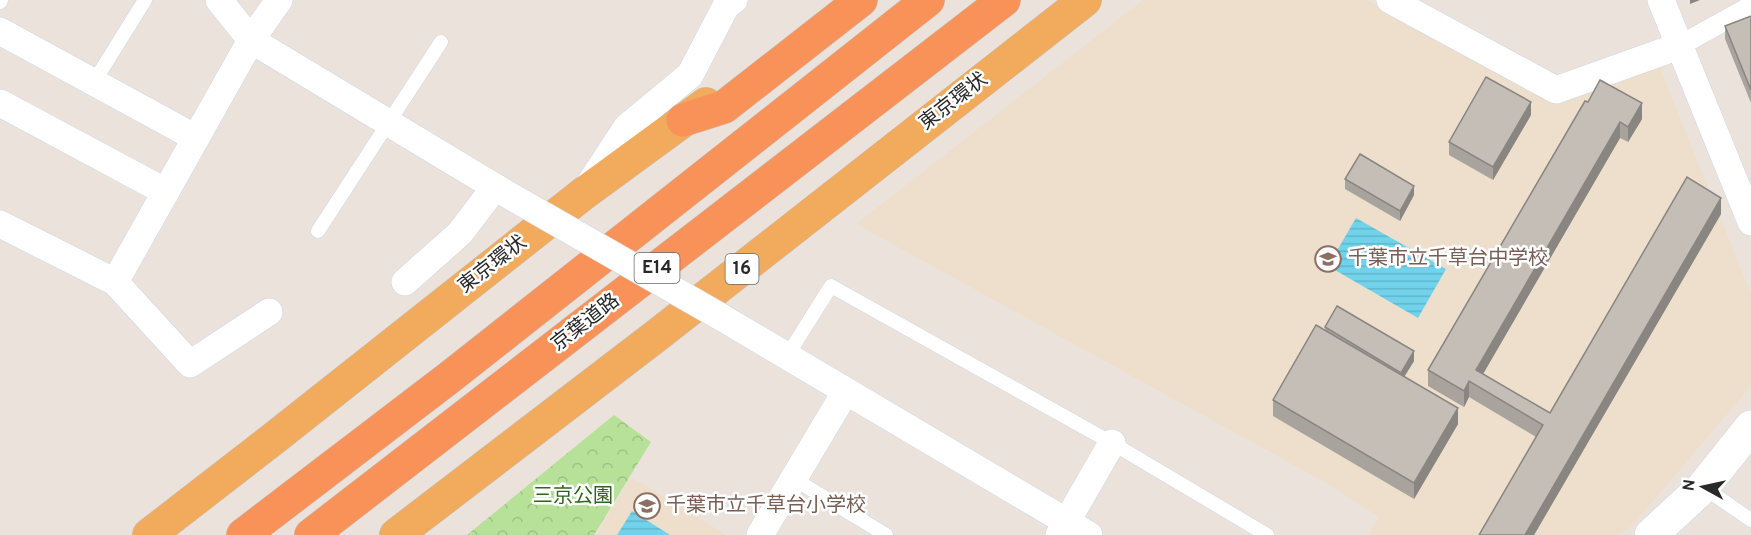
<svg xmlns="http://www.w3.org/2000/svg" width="1751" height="535" viewBox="0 0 1751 535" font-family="Overpass,'Noto Sans JP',sans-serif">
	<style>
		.education { fill: #eddfcb }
		.forest { fill: url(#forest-crowns) }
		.water { fill: url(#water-rules) }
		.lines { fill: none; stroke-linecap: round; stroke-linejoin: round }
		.service-casing { stroke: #d1d5e2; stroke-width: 15 }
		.pedestrian-casing { stroke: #d1d5e2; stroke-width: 21 }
		.minor-casing { stroke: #d1d5e2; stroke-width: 28 }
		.tertiary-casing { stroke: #d1d5e2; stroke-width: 34 }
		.trunk-casing { stroke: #c3c3c3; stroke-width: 34 }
		.motorway-casing { stroke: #c3c3c3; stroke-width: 34 }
		.service { stroke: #fff; stroke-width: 14 }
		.pedestrian { stroke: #fff; stroke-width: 20 }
		.minor { stroke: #fff; stroke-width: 27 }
		.tertiary { stroke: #fff; stroke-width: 33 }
		.trunk { stroke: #f2aa5c; stroke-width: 33 }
		.motorway { stroke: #f99258; stroke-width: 33 }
		.minor-bridge-casing { stroke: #d1d5e2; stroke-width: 28; stroke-linecap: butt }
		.minor-bridge { stroke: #fff; stroke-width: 27 }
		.wall { fill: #a9a39d }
		.shaded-wall { fill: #898580 }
		.building { fill: #c4beb7; stroke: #898580; stroke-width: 1.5 }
		.labels { text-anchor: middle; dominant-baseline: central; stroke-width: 5; stroke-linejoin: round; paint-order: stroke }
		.shield { fill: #fff; stroke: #696969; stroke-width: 1.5 }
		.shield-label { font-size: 18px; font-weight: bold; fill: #292929 }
		.street-label { font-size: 20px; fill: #292929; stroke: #fff }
		.education-label { font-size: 20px; fill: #785e54; stroke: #fff; text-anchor: start }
		.park-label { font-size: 20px; fill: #30641c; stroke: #fff }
	</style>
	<defs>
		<pattern id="forest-crowns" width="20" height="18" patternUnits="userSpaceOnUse" patternTransform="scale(1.5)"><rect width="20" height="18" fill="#b7e199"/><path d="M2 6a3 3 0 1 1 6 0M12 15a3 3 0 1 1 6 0" fill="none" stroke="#9dc184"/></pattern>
		<pattern id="water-rules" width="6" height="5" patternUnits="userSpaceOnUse" patternTransform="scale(1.5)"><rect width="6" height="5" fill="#71d3eb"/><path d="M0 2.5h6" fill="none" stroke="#62b5ca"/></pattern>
	</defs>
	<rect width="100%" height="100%" fill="#ebe3db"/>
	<!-- education -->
	<g class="education">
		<polygon points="1143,0 1367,0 1560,103 1659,65 1751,294 1751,386 1633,525 1618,535 1368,535 1379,517 1328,484 856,224"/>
		<polygon points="631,477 727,535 596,535"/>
	</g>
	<!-- forest -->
	<polygon class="forest" points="614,415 651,442 594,535 467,535"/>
	<!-- water -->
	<g class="water">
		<polygon points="1356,218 1446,269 1418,318 1328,266"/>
		<polygon points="632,511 670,535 617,535"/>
	</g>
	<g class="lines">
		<!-- service casing -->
		<g class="service-casing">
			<g id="service">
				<polyline points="0,2 1,0"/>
				<polyline points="94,82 145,0"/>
				<polyline points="318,231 441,42"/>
				<polyline points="787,356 831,286 1112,443 1267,535"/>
				<polyline points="794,479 886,535"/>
				<polyline points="1703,487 1751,520"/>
			</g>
		</g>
		<!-- pedestrian casing -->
		<g class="pedestrian-casing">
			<polyline id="pedestrian" points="1679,46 1751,6"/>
		</g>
		<!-- minor casing -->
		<g class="minor-casing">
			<g id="minor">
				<polyline points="219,0 251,40 505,193"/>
				<polyline points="1390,0 1556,90 1679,46"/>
				<polyline points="1661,0 1751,222"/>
				<polyline points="0,31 196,138"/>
				<polyline points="0,103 166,192"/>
				<polyline points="589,185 627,127 690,75 726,6 734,0"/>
				<polyline points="0,224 115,282 190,364 269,312"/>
				<polyline points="115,282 251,40 279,0"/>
				<polyline points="405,282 460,233 495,187"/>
				<polyline points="721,317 1089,535"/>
				<polyline points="760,535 846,391"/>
				<polyline points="1059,535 1112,443"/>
			</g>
		</g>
		<!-- tertiary casing -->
		<g class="tertiary-casing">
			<polyline id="tertiary" points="1651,535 1703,487 1751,427"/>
		</g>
		<!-- trunk casing -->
		<g class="trunk-casing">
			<g id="trunk">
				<polyline points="149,535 273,439 583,194 706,104"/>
				<polyline points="396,535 656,336 1085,0"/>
			</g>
		</g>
		<!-- motorway casing -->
		<g class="motorway-casing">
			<g id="motorway">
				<polyline points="683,120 724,107 861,0"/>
				<polyline points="243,535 450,377 928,0"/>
				<polyline points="311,535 1004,0"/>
			</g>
		</g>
		<!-- service -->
		<use href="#service" class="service"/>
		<!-- pedestrian -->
		<use href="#pedestrian" class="pedestrian"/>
		<!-- minor -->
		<use href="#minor" class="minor"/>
		<!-- tertiary -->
		<use href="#tertiary" class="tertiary"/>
		<!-- trunk -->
		<use href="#trunk" class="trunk"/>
		<!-- motorway -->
		<use href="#motorway" class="motorway"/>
		<!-- minor-bridge casing -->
		<g class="minor-bridge-casing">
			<polyline id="minor-bridge" points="505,193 721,317"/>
		</g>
		<!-- minor-bridge -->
		<use href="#minor-bridge" class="minor-bridge"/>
	</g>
	<!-- wall -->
	<g class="wall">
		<polygon points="1751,16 1751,103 1725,39 1725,26"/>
		<polygon points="1588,102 1642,119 1628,142 1620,138 1483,374 1550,413 1721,214 1534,535 1479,535 1536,437 1469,397 1464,407 1428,386 1428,370"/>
		<polygon points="1531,115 1493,180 1449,155 1449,142"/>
		<polygon points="1345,179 1414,195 1400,221 1345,189"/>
		<polygon points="1325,327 1414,361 1404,377 1458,424 1414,499 1273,416 1273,400 1325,330"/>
	</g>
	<!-- shaded-wall -->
	<g class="shaded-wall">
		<polygon points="1690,0 1700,0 1690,4"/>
		<polygon points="1531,102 1531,115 1493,180 1493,167"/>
		<polygon points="1642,103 1642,119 1628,142 1628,127"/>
		<polygon points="1620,122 1620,138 1476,386 1476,370"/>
		<polygon points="1414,186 1414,195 1400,221 1400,211"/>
		<polygon points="1721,198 1721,214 1534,535 1525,535"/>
		<polygon points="1414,351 1414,361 1401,382 1401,373"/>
		<polygon points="1469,381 1469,397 1464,407 1464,391"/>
		<polygon points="1458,408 1458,424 1414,499 1414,483"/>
	</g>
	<!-- building -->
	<g class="building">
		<polygon points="1751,16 1751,90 1725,26"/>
		<polygon points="1486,77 1531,102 1493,167 1449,142"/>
		<polygon points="1600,80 1642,103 1628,127 1620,122 1476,370 1550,413 1687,177 1721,198 1525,535 1479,535 1543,425 1469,381 1464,391 1428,370 1585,101 1588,102"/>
		<polygon points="1360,154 1414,186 1400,211 1345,179"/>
		<polygon points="1337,306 1414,351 1401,373 1325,327"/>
		<polygon points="1316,325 1458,408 1414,483 1273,400"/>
	</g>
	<!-- icons -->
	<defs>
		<g id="school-ring" transform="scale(1.35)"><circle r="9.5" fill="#fff" stroke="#8d6e63" stroke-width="1.5"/><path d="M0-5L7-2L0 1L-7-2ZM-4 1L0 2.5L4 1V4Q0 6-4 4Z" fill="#8d6e63"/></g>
	</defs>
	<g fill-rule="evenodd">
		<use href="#school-ring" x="1328" y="259"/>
		<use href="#school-ring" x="647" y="506"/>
	</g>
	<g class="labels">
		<!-- shield labels -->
		<g class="shield">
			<rect x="634.5" y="253" width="45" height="30" rx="4.5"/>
			<rect x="725.5" y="254" width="33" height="30" rx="4.5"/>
		</g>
		<g class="shield-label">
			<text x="657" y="268">E14</text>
			<text x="742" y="269">16</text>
		</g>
		<!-- street labels -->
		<g class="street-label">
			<text transform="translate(954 102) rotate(-38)">東京環状</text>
			<text transform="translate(493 265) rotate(-38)">東京環状</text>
			<text transform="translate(586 323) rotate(-38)">京葉道路</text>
		</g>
		<!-- education labels -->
		<g class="education-label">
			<text x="1348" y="259">千葉市立千草台中学校</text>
			<text x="666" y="506">千葉市立千草台小学校</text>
		</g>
		<!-- park labels -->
		<g class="park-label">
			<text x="573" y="497">三京公園</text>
		</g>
	</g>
	<!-- north arrow -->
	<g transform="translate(1703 487) rotate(278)" stroke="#ffffff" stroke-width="4.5" paint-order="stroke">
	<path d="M0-4.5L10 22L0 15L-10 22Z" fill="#292929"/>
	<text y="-9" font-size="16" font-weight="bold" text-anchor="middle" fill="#292929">N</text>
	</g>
</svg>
